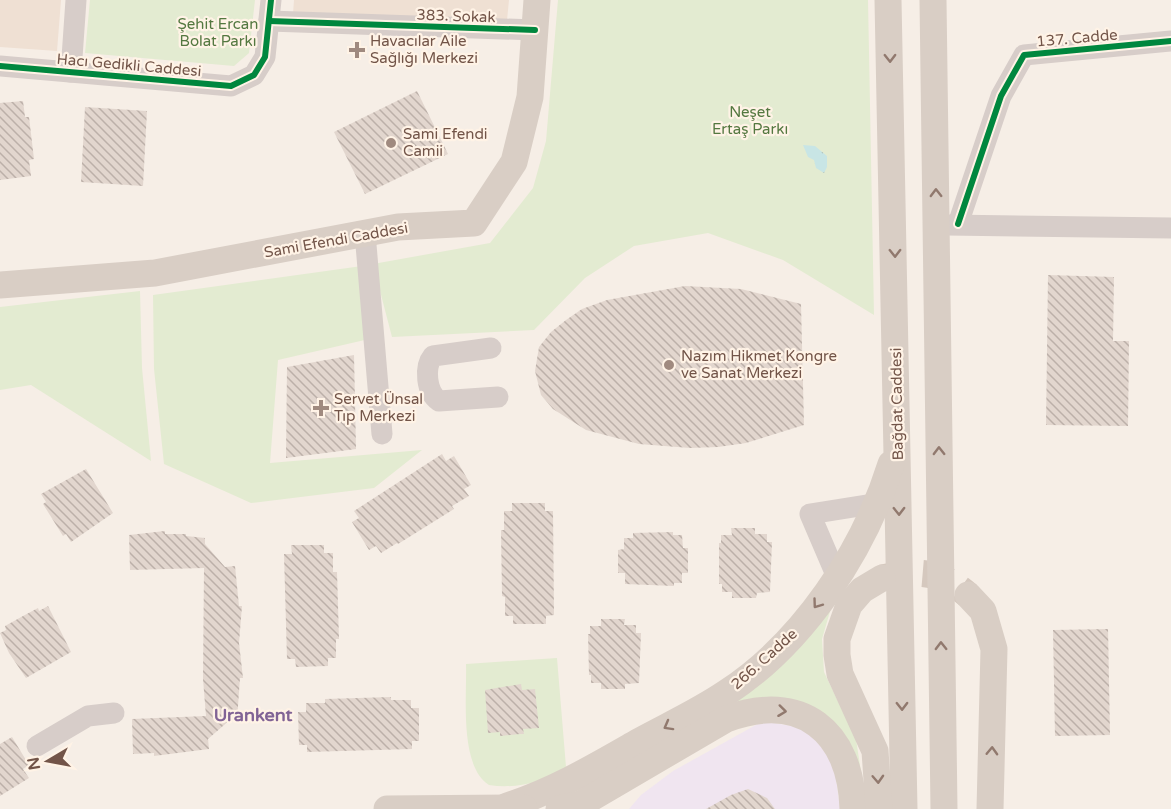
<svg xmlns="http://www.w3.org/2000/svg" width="1171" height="809" viewBox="0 0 1171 809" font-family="'Varela Round',sans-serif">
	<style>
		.residential { fill: #efe0d3 }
		.education { fill: #f0e5f0 }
		.green { fill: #e3ebd1 }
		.water { fill: url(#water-ripples) }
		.building { fill: url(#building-back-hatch) }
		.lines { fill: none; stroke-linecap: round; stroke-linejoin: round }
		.major-tunnel { stroke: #d5c8be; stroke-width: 27; stroke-dasharray: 27 14; stroke-linecap: butt }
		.minor { stroke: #d7cdc9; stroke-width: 21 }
		.major { stroke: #d9cec5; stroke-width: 27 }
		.cycleway-casing { stroke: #fff3e6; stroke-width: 10 }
		.cycleway { stroke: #00873e; stroke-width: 6 }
		.oneway { stroke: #91796e }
		.poi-dot { fill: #a08a7f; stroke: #fff3e6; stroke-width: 2 }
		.labels { text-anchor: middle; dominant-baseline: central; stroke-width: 4.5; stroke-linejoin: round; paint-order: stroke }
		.street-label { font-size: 15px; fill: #725448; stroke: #fff3e6 }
		.park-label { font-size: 15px; fill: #547840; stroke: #fff3e6 }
		.poi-label { font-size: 15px; fill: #725448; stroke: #fff3e6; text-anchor: start }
		.quarter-label { font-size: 18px; font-weight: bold; fill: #816395; stroke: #fff3e6 }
	</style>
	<defs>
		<pattern id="water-ripples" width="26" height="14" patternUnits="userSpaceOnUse" patternTransform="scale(1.5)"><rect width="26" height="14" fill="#c8e5e5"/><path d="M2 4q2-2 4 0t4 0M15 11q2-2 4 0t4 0" fill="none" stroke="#a7bcbc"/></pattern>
		<pattern id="building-back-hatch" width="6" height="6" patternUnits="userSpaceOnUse" patternTransform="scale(1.5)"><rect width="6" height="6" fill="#e2d6ce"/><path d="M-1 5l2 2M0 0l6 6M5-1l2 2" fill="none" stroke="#bcb0a9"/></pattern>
	</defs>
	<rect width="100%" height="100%" fill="#f6eee6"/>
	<!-- residential -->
	<g class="residential">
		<polygon points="0,0 61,0 57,51 0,47"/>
		<polygon points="294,0 509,0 507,20 293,14"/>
	</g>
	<!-- education -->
	<polygon class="education" points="763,721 809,729 834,762 840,809 629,809 641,795 673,771"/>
	<!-- green -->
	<g class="green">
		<polygon points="90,0 255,0 249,53 234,66 85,53"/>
		<polygon points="558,0 868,0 874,315 783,260 708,233 634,246 585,278 534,330 392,337 373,264 490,243 533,188 546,141"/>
		<polygon points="362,266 369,339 278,360 270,463 422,450 374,488 251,503 164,464 154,369 153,295"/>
		<polygon points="140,291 142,368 151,461 31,385 0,390 0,307"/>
		<polygon points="831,608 822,639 824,672 856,739 863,785 846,744 731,705"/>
		<path d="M557 658 566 767C546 783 514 789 489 785 459 766 467 697 466 664Z"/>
	</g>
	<!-- water -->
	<polygon class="water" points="803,145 815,146 827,156 827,167 824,173 816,168 814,160 808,157"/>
	<!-- building -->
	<g class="building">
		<polygon points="417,91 448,154 365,194 334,132"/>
		<polygon points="23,101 25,117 29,117 34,159 29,160 31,176 0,180 0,103"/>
		<polygon points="85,107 147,111 143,186 81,182"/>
		<polygon points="1048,275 1114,277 1113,341 1129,341 1128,426 1046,425"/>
		<polygon points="685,286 741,289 801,304 804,425 746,443 718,447 690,448 639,444 586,430 553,409 541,395 535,371 539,347 551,332 566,320 582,309 607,300"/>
		<polygon points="354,355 356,449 286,458 287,367"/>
		<polygon points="442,454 446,461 454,456 471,485 464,489 469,496 452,506 454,509 398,544 397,543 381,553 376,546 369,550 352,522 359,518 354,511"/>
		<polygon points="86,469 113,513 71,542 66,534 63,536 43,504 46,502 41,494"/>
		<polygon points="512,503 545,503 545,511 553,511 554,615 546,616 546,624 513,624 513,616 505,616 505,597 502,596 501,530 504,530 504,511 512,511"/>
		<polygon points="731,528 755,528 755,534 767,534 767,542 772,542 770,592 757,593 756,598 732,598 732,592 722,592 722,584 719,584 719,543 721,543 721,535 732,535"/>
		<polygon points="165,531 165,534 186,534 186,536 205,538 205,544 225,567 235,566 239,606 242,606 239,643 243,678 240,678 237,720 231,719 208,739 209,749 154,756 154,753 133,754 132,719 206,716 203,679 204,568 130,570 129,535"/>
		<polygon points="673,532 673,535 682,535 683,548 688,548 688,573 682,573 682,583 674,583 674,586 625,584 625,573 618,573 618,550 624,549 624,538 633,538 633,533"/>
		<polygon points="291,545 324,545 324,553 333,553 333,572 337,572 339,639 336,639 336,658 328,658 328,666 296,667 295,659 287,659 284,554 292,554"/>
		<polygon points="48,606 71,652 26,678 9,653 0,633 6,630 5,626 23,616 38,608 39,611"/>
		<polygon points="601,619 625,619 624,625 636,625 636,633 641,633 639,683 625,684 625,689 601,689 601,683 591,683 591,675 589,675 588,634 590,634 590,626 601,626"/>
		<polygon points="1108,629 1110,735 1055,736 1053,630"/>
		<polygon points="521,684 522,690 535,689 539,728 523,729 524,734 520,734 500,736 500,732 488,733 485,690"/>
		<polygon points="391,697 391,700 411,700 411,708 419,708 419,741 412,741 412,749 307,752 307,745 299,745 298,712 306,712 306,703 325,703 325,699"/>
		<polygon points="12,737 29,765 23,769 29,778 0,796 0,744"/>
		<polygon points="748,789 767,798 775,809 706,809 731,795"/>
	</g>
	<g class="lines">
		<!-- major-tunnel -->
		<path class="major-tunnel" d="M882 578C919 570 938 570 968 595"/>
		<!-- minor -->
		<g class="minor">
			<polyline points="269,21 535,30"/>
			<polyline points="0,66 231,86 254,75 265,57 271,0"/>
			<polyline points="71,72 76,0"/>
			<polyline points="958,224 1001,96 1024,55 1171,41"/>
			<polyline points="947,225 1171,228"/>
			<polyline points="365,233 382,434"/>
			<path d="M491 348 433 356C424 367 426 392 439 401L498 397"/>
			<polyline points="837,577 810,514 879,503"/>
			<polyline points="37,746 88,716 114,713"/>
		</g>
		<!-- major -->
		<g class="major">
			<polyline points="888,0 904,809"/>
			<polyline points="933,0 944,809"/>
			<polyline points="0,285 155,273 398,227 474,223 514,162 530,97 537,0"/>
			<polyline points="968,595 983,611 994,649 990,809"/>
			<path d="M507 806C554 791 596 766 638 742 667 726 698 712 726 693 803 643 864 551 891 464"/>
			<polyline points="387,809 524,808"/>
			<path d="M559 809 581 804 726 719C801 691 851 731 853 809"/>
			<polyline points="879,809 875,751 840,674 837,655 837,639 849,605 862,590 882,578"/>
		</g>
		<!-- cycleway casing -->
		<g class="cycleway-casing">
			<g id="cycleway">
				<polyline points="269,21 535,30"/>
				<polyline points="0,66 231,86 254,75 265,57 271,0"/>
				<polyline points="958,224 1001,96 1024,55 1171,41"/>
			</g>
		</g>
		<!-- cycleway -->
		<use href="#cycleway" class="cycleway"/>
	</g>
	<!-- one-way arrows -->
	<defs><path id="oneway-chevron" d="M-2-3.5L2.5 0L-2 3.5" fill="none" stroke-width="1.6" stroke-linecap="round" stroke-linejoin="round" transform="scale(1.5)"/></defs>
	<g class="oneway">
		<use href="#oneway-chevron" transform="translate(890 58) rotate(89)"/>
		<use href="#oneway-chevron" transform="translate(936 193) rotate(-91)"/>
		<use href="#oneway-chevron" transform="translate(895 253) rotate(89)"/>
		<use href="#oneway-chevron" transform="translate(939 451) rotate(-91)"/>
		<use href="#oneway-chevron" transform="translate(899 511) rotate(89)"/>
		<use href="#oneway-chevron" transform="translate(817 604) rotate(126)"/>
		<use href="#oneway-chevron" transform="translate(941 646) rotate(-91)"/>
		<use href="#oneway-chevron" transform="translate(902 706) rotate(89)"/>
		<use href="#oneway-chevron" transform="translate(782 711) rotate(7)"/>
		<use href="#oneway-chevron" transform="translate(668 726) rotate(151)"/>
		<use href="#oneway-chevron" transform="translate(992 751) rotate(-88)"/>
		<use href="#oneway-chevron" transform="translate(878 779) rotate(87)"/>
	</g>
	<!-- markers -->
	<g class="poi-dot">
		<path d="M354 41h6v6h6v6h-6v6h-6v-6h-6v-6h6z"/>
		<circle cx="391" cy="143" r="6"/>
		<circle cx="669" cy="365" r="6"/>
		<path d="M318 399h6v6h6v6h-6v6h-6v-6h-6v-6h6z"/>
	</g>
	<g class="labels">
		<!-- street labels -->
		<g class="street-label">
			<text transform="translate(456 16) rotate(2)">383. Sokak</text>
			<text transform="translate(1077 38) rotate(-5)">137. Cadde</text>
			<text transform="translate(129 65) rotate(5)">Hacı Gedikli Caddesi</text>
			<text transform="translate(336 240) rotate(-10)">Sami Efendi Caddesi</text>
			<text transform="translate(897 404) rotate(-91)">Bağdat Caddesi</text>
			<text transform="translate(764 659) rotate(-42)">266. Cadde</text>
		</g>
		<!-- park labels -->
		<g class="park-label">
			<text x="218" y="24">Şehit Ercan<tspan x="218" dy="17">Bolat Parkı</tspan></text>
			<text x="750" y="112">Neşet<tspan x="750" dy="17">Ertaş Parkı</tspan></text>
		</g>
		<!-- poi labels -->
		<g class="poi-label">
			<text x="370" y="41">Havacılar Aile<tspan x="370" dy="17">Sağlığı Merkezi</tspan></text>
			<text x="403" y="134">Sami Efendi<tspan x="403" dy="17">Camii</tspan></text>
			<text x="681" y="356">Nazım Hikmet Kongre<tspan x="681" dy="17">ve Sanat Merkezi</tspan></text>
			<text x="334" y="399">Servet Ünsal<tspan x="334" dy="17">Tıp Merkezi</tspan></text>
		</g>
		<!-- quarter labels -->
		<g class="quarter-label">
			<text x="253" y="715">Urankent</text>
		</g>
	</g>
	<!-- north arrow -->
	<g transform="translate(48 761) rotate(260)" stroke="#fff3e6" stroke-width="4.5" paint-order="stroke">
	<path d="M0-4.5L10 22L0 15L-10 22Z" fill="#725448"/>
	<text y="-9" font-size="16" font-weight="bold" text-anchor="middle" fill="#725448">N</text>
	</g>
</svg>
